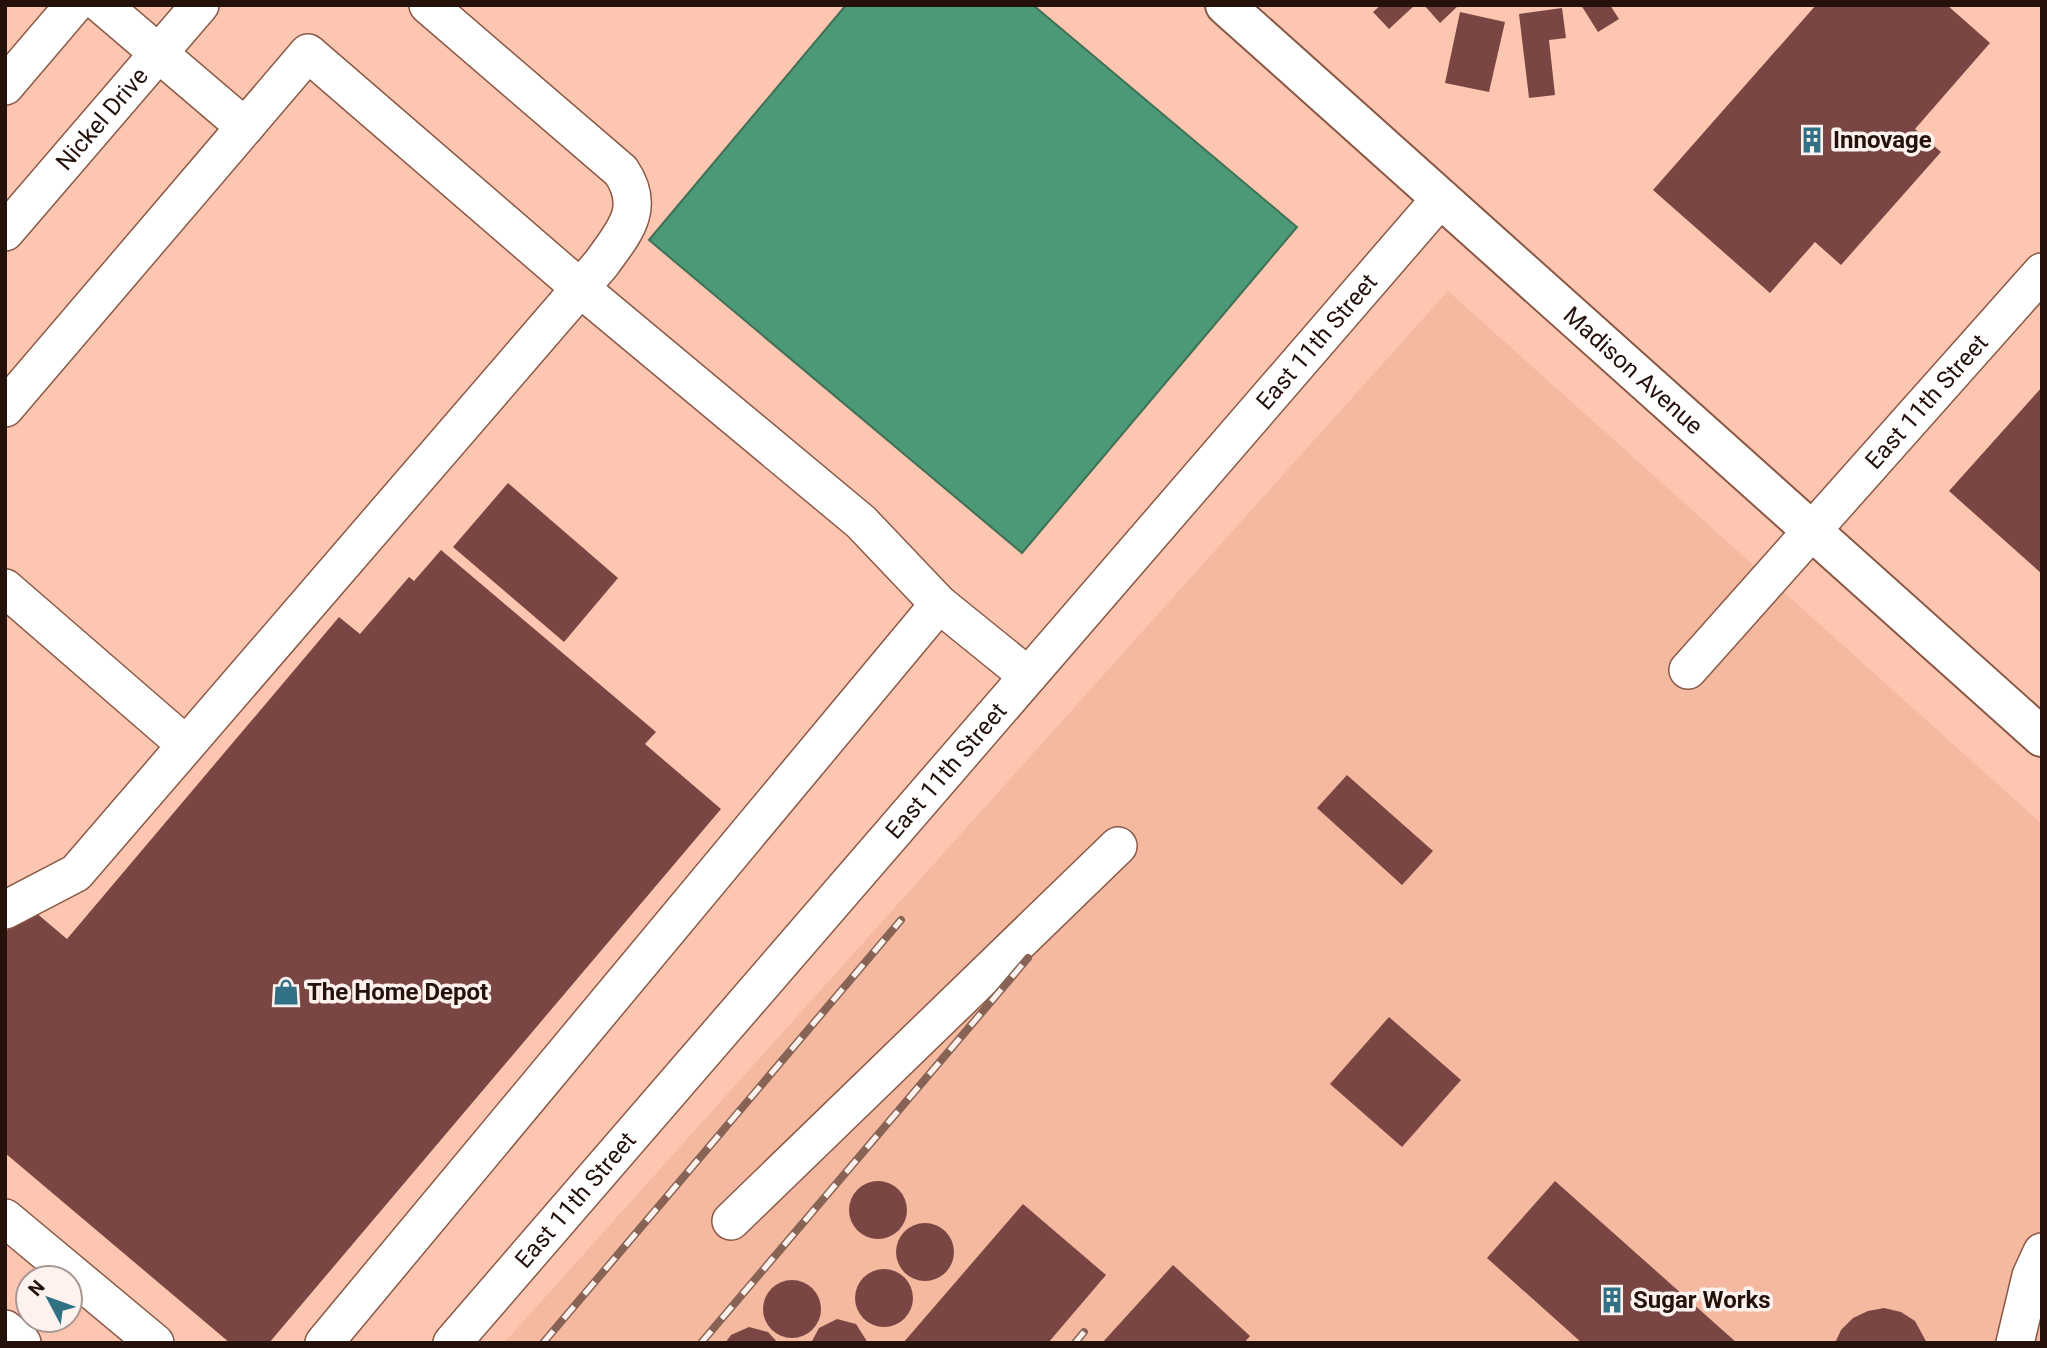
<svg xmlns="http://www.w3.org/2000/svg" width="2047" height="1348" viewBox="0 0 2047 1348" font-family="Roboto,sans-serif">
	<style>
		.built { fill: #f5b9a0 }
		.water { fill: #4c9977; stroke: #407056; stroke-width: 2 }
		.building { fill: #794644 }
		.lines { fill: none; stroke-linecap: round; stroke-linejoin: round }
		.minor-casing { stroke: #895946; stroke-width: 40 }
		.major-casing { stroke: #895946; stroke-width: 42 }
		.minor { stroke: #fff; stroke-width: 37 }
		.major { stroke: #fff; stroke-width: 38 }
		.rail-casing { stroke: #876355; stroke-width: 8 }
		.rail { stroke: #fef2ee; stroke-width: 5; stroke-dasharray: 16; stroke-linecap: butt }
		.labels { text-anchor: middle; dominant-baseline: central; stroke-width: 7; stroke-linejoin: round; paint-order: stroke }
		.street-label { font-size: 24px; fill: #24110a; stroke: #fef2ee }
		.poi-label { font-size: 24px; font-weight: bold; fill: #24110a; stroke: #fef2ee; text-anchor: start }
	</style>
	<rect width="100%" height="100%" fill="#fdc6b0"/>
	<!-- built -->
	<polygon class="built" points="1448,291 2042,824 2042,1343 504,1343"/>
	<!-- water -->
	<polygon class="water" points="846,5 1033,5 1297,227 1022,553 649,240"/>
	<!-- building -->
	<g class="building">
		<polygon points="1381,5 1415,5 1389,29 1373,12"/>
		<polygon points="1424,5 1459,5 1440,23"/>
		<polygon points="1581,5 1610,5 1619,19 1598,32"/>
		<polygon points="1816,5 1947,5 1990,43 1915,129 1941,152 1841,265 1815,242 1770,293 1653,190"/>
		<polygon points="1562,8 1566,38 1549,40 1555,95 1529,98 1519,14"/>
		<polygon points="1460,12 1505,22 1489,92 1445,83"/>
		<polygon points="2042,387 2042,574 1949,491"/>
		<polygon points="508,483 618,578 564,642 453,547"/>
		<polygon points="441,550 656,732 645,744 721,809 269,1343 230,1343 5,1153 5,933 28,906 67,939 339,617 360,634 409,577 414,581"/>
		<polygon points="1347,775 1433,851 1402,885 1317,808"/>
		<polygon points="1389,1017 1461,1080 1402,1147 1330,1084"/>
		<circle cx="878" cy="1210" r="29"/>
		<polygon points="1555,1181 1737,1343 1582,1343 1487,1258"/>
		<polygon points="1023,1204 1106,1275 1048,1343 903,1343"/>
		<circle cx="925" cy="1252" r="29"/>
		<polygon points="1173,1265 1250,1336 1244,1343 1102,1343"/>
		<circle cx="884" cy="1298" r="29"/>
		<circle cx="792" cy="1309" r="29"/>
		<polygon points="1884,1308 1901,1312 1915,1321 1927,1343 1835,1343 1841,1330 1853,1318 1868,1311"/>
		<polygon points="837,1319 856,1324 868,1343 811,1343 819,1328"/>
		<polygon points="749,1327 768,1332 778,1343 725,1343 731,1335"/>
	</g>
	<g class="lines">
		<!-- minor casing -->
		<g class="minor-casing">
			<g id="minor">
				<polyline points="102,5 245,127"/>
				<polyline points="5,86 74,5"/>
				<path id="s1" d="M5 232 200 5"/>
				<polyline points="5,408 308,53 580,288 861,522 939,604 1028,676"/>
				<polyline points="5,588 186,745"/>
				<path id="s2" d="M1688 670 2042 272"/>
				<path d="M5 910 76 873 601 264C623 233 647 209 621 171L428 5"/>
				<polyline points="5,1218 155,1343"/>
				<polyline points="731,1221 1118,846"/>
				<polyline points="5,1329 22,1343"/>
				<polyline points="324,1343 939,604"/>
				<path id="s3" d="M452 1343 1441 198"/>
				<polyline points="2015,1343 2031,1276 2042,1252"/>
			</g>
		</g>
		<!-- major casing -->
		<g class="major-casing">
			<g id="major">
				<path id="s4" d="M1225 5 2042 737"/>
			</g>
		</g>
		<!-- minor -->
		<use href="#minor" class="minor"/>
		<!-- major -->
		<use href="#major" class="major"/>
		<!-- rail casing -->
		<g class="rail-casing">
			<g id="rail">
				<polyline points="543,1343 901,920"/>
				<polyline points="701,1343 1028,958"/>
				<polyline points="1075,1343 1084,1332"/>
			</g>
		</g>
		<!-- rail -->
		<use href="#rail" class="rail"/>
	</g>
	<!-- icons -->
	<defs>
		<g id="building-bare" transform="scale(2.1)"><path d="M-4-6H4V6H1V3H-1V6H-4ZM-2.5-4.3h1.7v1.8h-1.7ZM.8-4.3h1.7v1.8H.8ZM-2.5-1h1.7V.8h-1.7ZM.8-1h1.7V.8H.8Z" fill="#317085" stroke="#fef2ee" stroke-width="2.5" paint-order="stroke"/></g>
		<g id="shop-bare" transform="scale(2.1)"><path d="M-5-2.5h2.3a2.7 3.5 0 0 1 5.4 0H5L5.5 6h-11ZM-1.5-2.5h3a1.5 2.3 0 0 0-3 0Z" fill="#317085" stroke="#fef2ee" stroke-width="2.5" paint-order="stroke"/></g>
	</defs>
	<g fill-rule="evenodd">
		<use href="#building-bare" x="1812" y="140"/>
		<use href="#shop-bare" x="286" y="992"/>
		<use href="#building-bare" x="1612" y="1300"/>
	</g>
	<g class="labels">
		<!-- street labels -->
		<g class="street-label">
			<text stroke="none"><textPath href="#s1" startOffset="149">Nickel Drive</textPath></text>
			<text stroke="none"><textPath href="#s3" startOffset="1323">East 11th Street</textPath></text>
			<text stroke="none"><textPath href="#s4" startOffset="548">Madison Avenue</textPath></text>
			<text stroke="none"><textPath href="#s2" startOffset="359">East 11th Street</textPath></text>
			<text stroke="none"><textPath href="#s3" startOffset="756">East 11th Street</textPath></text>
			<text stroke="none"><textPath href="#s3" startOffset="189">East 11th Street</textPath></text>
		</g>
		<!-- poi labels -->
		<g class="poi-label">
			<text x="1833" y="140">Innovage</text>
			<text x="307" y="992">The Home Depot</text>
			<text x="1633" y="1300">Sugar Works</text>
		</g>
	</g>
	<!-- border -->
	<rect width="2047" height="1348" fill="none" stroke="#24110a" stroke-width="14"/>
	<!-- north arrow -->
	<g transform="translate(49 1299) rotate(311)"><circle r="33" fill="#fef2ee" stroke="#a79893" stroke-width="2"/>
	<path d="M0-5L12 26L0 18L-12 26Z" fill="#317085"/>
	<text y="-10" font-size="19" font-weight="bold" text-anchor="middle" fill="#24110a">N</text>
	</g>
</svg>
